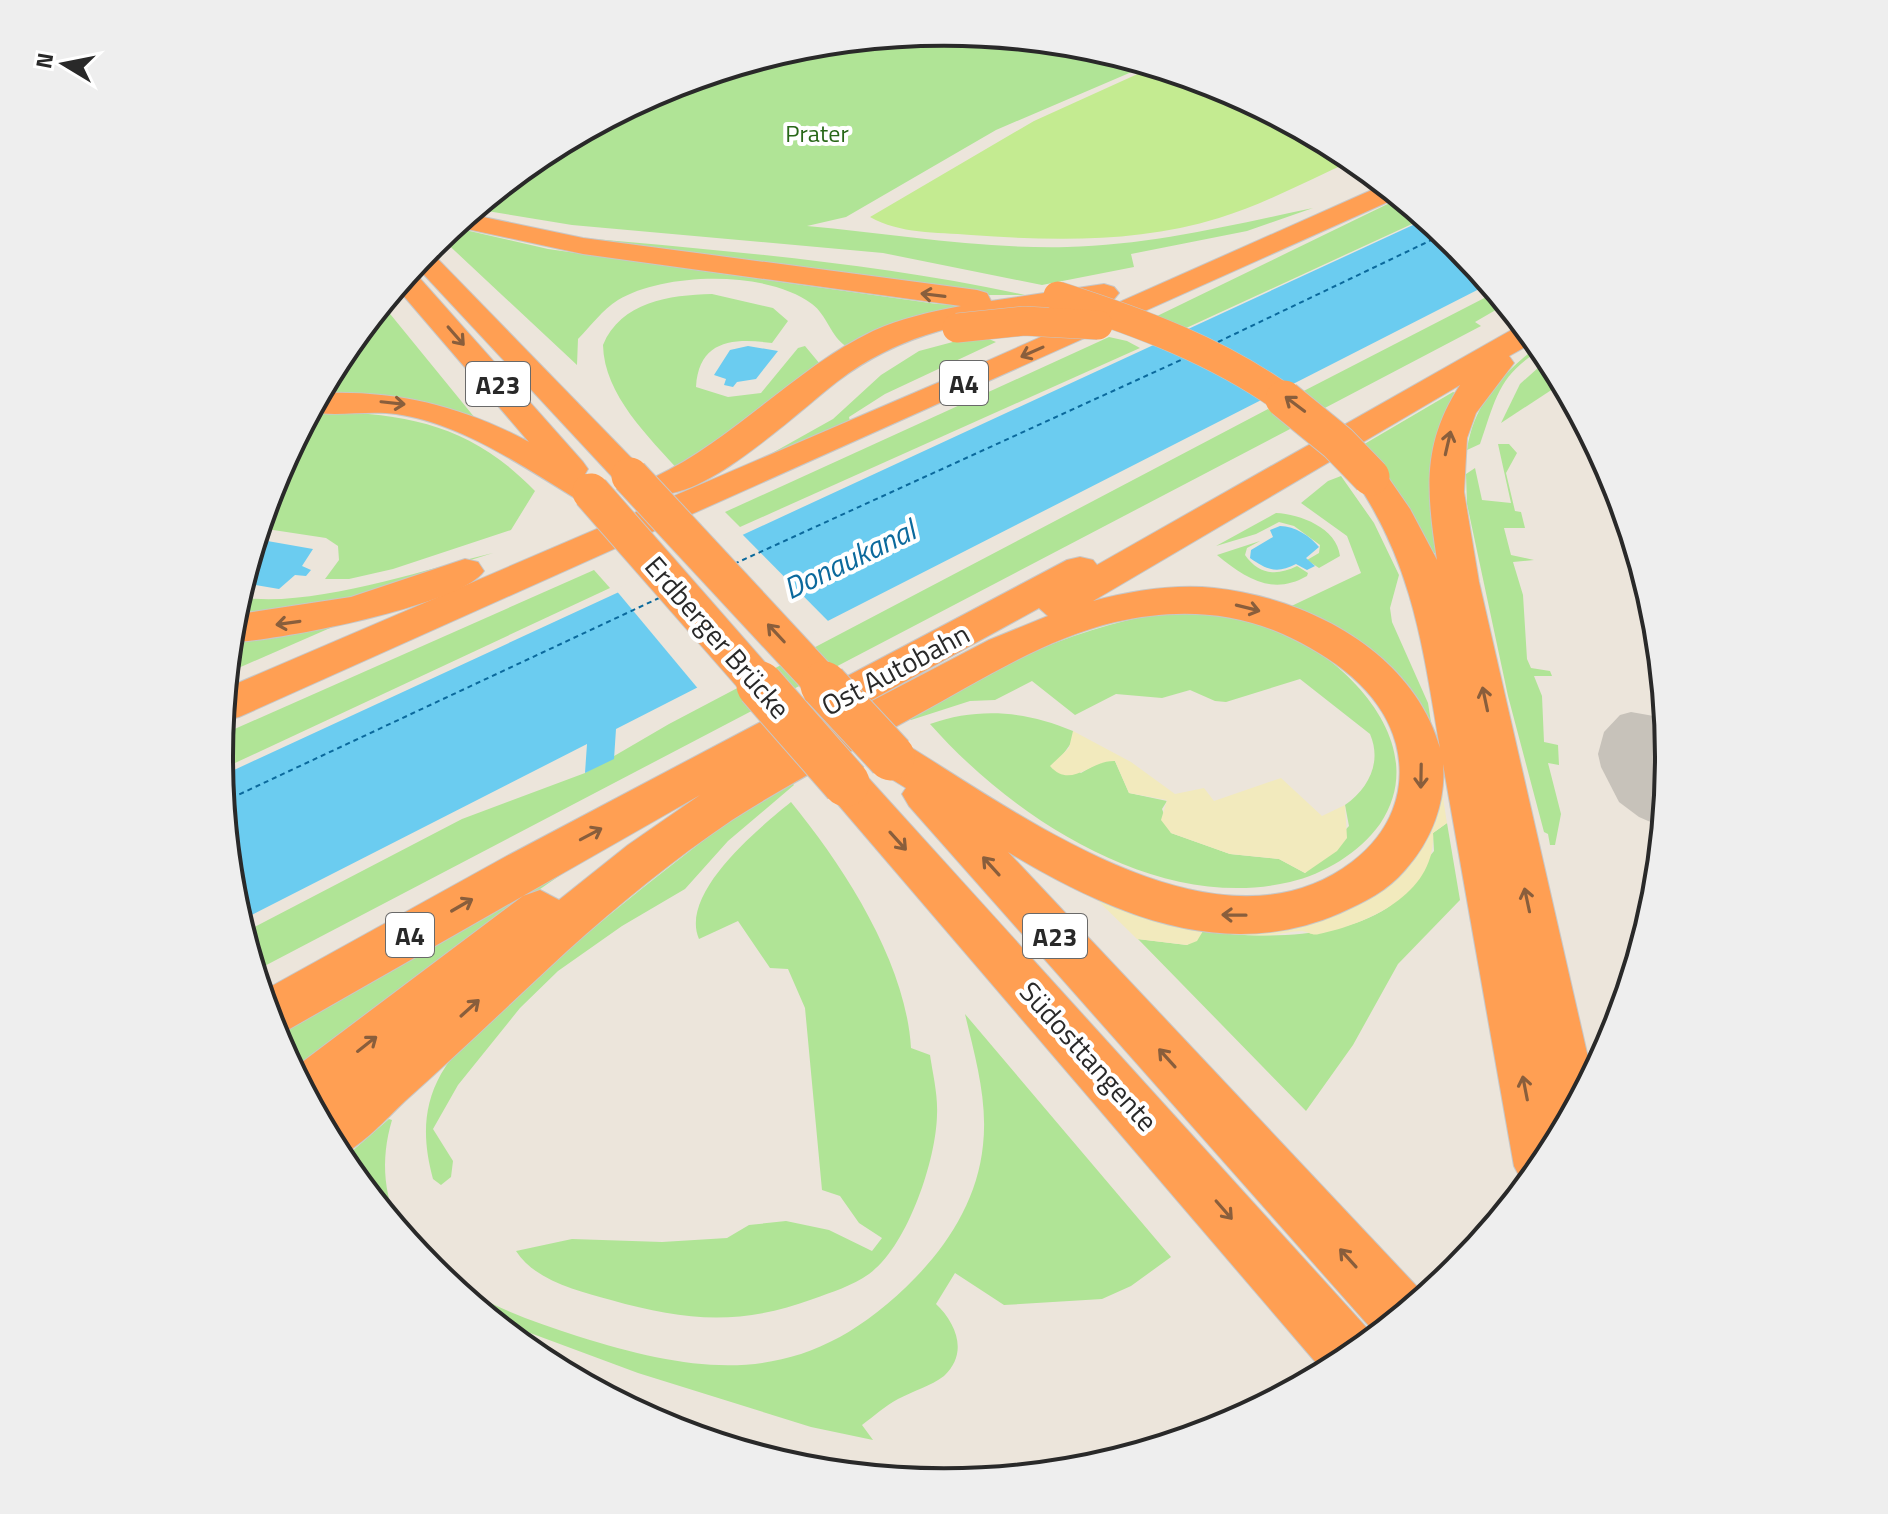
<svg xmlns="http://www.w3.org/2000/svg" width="1888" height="1514" viewBox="0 0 1888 1514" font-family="'Titillium Web',sans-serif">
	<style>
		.green { fill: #b0e496 }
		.sand { fill: #f2eabd }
		.pitch { fill: #c4eb91 }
		.water { fill: #6bccf0 }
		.pier { fill: #ece5db }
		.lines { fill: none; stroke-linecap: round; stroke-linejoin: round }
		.ferry { stroke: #0b699c; stroke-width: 2; stroke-dasharray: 5 4; stroke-linecap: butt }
		.building { fill: #c7c2ba }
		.motorway-casing { stroke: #c7c7c7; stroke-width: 2 }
		.motorway { fill: #ff9f53; fill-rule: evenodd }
		.motorway-bridge-far2-casing { stroke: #c7c7c7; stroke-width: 30; stroke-linecap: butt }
		.motorway-bridge-far1-casing { stroke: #c7c7c7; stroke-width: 39; stroke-linecap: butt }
		.motorway-bridge-casing { stroke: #c7c7c7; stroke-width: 49; stroke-linecap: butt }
		.motorway-bridge-far2 { stroke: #ff9f53; stroke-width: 29 }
		.motorway-bridge-far1 { stroke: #ff9f53; stroke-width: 37 }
		.motorway-bridge { stroke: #ff9f53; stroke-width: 47 }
		.oneway { stroke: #895e3c }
		.labels { text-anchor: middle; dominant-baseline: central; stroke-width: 8; stroke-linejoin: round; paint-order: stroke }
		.far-park-label { font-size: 24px; fill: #286718; stroke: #fff }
		.shield { fill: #fff; stroke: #696969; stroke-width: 2 }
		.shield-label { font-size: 26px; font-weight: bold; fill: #292929 }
		.street-label { font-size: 28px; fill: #292929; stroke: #fff }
		.water-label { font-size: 30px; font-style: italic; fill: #0b699c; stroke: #fff }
		.rim { fill: none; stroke: #292929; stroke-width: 4 }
	</style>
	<rect width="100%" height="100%" fill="#ece5db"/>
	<!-- green -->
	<g class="green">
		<path d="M944 32 1086 46 1148 65 996 130 846 217 807 226C893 234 981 249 1067 247 1151 245 1232 225 1313 208L1247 231 1131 254 1134 267 1042 285 883 253 572 225 475 209 542 154 667 87 803 46Z"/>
		<polygon points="1400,198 1425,218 1184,329 1153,318"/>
		<path d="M452 227 548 249 937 304 964 305V308L901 320 846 346C831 337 827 315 812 304 767 270 665 272 618 300 602 310 591 326 578 339L577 365 440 237Z"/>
		<path d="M560 236C717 250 871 262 1025 295H968Z"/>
		<polygon points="1496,292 1506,304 1475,322 1481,326 1321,410 1292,397"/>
		<path d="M712 294 773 308 788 321 772 343C733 338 699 340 696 387L728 397 761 393 798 348 805 346 820 364 680 472C649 437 604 395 603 345 621 302 669 295 712 294Z"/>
		<polygon points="382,304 475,418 413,400 319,397 341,354"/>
		<polygon points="979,335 996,342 885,394 849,417 850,422 758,461 833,419 881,375 919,351"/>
		<polygon points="1109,337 1127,341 1140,348 740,527 725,512"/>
		<path d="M1539 345 1542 349C1498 375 1496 399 1480 444L1467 450C1474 402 1503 373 1539 345Z"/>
		<polygon points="1549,358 1562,383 1501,423 1520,384"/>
		<polygon points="1453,392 1456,393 1438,553 1432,553 1361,446"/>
		<polygon points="1268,409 1292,428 255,971 243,933 462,819 585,773 669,724"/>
		<path d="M329 412C414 414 474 428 535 491L511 530 393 569 349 579H325L339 560 338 546 326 538 260 528 274 479 309 414Z"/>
		<polygon points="1498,444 1509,444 1517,453 1506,473 1515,511 1521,512 1525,528 1504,528 1511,555 1534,560 1513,562 1523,595 1527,659 1531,668 1550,671 1552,676 1534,676 1542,696 1544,742 1558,745 1559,765 1548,763 1561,814 1555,845 1550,845 1548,834 1544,832 1508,696 1467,504 1466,474 1475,468 1482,500 1511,503"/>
		<polygon points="1341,476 1374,523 1399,575 1390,608 1392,622 1428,703 1436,754 1283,610 1361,573 1347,536 1301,503 1328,481"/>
		<path d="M1276 513C1300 514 1337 528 1340 556L1319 568 1307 560 1319 553 1320 545 1294 526 1279 522 1256 534 1216 546Z"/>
		<path d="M1260 541 1247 548 1245 555C1259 575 1277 576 1297 566L1308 573 1307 576C1272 596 1245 578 1217 555Z"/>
		<path d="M493 553 340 601 233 614 239 597C310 609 421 570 493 553Z"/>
		<polygon points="594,570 610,588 220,770 221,735"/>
		<path d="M1171 612C1210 614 1248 617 1284 633 1350 662 1432 747 1380 824 1359 853 1324 874 1290 882 1159 913 1014 819 930 724 979 707 1025 711 1073 731L1074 739 1059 760 1081 773 1103 760 1115 761 1129 793 1167 801 1162 809 1171 833 1230 854 1279 859 1305 873 1349 826 1345 805C1369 788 1382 762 1370 734L1300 679 1226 702 1215 701 1190 690 1162 698 1116 694 1075 715 1032 681 995 700 970 701 911 720 903 713C990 671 1075 625 1171 612Z"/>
		<polygon points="353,618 227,673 231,636"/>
		<path d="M787 777 794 785 728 841 685 889 622 926 558 971 520 1008 458 1085 433 1129 453 1161 451 1177 441 1185 433 1179C423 1142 422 1108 441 1074 460 1041 494 1017 522 991 606 914 695 846 787 777Z"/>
		<path d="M791 802C845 868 906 963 911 1048L930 1055C933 1075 938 1095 937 1115 936 1161 907 1247 869 1274 852 1286 832 1292 813 1299 740 1326 685 1321 611 1300 579 1291 535 1281 516 1251L572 1239 662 1242 727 1238 749 1225 786 1221 829 1230 872 1251 882 1238 859 1223 840 1196 822 1190 805 1008 788 969 770 968 738 921 699 939C679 893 759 828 791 802Z"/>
		<path d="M1447 823 1460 900 1398 964 1353 1045 1306 1111 1138 939 1187 945 1203 931C1257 939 1341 939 1387 908 1405 896 1420 868 1434 851L1433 833Z"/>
		<polygon points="616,837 495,920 293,1070 276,1037"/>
		<path d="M965 1014 1171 1257 1131 1286 1102 1299 1004 1305 955 1273 936 1304C956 1323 969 1353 944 1376 931 1386 913 1391 898 1399 885 1406 874 1416 862 1425L873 1440 811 1427 638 1373 490 1318 422 1258C465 1298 522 1318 577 1336 713 1379 810 1386 916 1277 951 1241 978 1196 983 1145 988 1100 975 1057 965 1014Z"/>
		<path d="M389 1119 392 1120C380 1160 383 1200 405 1237L342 1160Z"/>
	</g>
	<!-- sand -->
	<g class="sand">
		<path d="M1073 731 1131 762 1175 794 1204 788 1214 801 1281 778 1322 816 1345 805 1347 838 1337 851 1305 873 1279 859 1230 854 1171 833 1161 820 1167 800 1129 793 1115 761C1090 760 1071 790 1050 766L1069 748Z"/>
		<path d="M1436 754 1447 823 1433 833C1436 893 1370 923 1319 934 1312 936 1309 932 1302 931 1292 931 1281 934 1271 935 1248 936 1225 934 1203 931L1197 941 1187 945 1137 939 1081 884 1329 915Z"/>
	</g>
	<!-- pitch -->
	<path class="pitch" d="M1153 67 1222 87 1354 160C1310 179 1265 204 1219 218 1138 243 1054 241 971 235 936 232 900 234 870 217L1034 121Z"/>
	<!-- water -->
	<g class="water">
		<polygon points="1426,219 1457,245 1489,284 616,729 614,759 585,773 587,744 240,921 233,898 221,776"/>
		<polygon points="748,346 778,351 756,379 737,382 733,387 724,385 726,379 714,375 730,350"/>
		<path d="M1280 526C1295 526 1310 536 1319 547L1306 558 1315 566 1307 570 1296 564C1277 574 1267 570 1250 558L1251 550 1273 537 1270 530Z"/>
		<polygon points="256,539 313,549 302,566 311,570 306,576 295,575 279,589 243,583"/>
	</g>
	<!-- pier -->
	<polygon class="pier" points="740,532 831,624 700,691 615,589"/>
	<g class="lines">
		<!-- ferry -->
		<g class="ferry">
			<polyline points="1218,342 1444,234"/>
			<polyline points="734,564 1183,359"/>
			<polyline points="223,802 659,598"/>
		</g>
	</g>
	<!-- building -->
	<polygon class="building" points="1631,712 1665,718 1669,757 1662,827 1639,817 1619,802 1601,767 1598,754 1604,732 1620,715"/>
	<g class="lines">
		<!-- motorway casing -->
		<g class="motorway-casing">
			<g id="motorway">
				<polygon points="1383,185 1399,197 239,717 223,721 226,688 942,381"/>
				<path d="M469 214 583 238 977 290 987 293 991 301 1104 284 1114 287 1119 293 1114 299 1104 302C1007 319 921 318 838 381 801 409 702 504 655 493L650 485 655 477C735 439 794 369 873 331 901 318 931 312 961 306L583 254 453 226Z"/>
				<polygon points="428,249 642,469 648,476 642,483 630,487 618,483 415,265"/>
				<path d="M409 272 416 274 583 462 588 469 585 474 604 484 609 492 604 500 591 503 578 500C522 466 463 424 396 414 368 410 338 417 310 412L321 393C397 390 462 406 529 442L396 287Z"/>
				<path d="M1522 324 1536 341 1509 356 1514 363 1476 413 1467 438 1464 492 1479 582 1592 1075 1547 1160 1525 1187 1514 1166 1443 764C1446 803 1431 841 1405 870 1387 891 1365 902 1340 913 1224 964 1109 913 1008 852L1423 1293 1424 1296 1377 1335 909 806 902 794 906 788 875 769 869 757 875 745 891 741 907 745C1021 815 1219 963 1352 862 1390 833 1408 791 1396 744 1382 690 1331 656 1283 634 1229 610 1172 609 1115 622 1044 639 979 681 915 716 854 750 791 782 732 820 674 859 619 904 567 951 513 1001 460 1052 405 1101 386 1119 363 1145 339 1156L293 1069 523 896 540 890 559 900 628 845 700 795 286 1031 275 1035 261 992 505 857 1067 560 1080 557 1093 560 1097 565ZM1460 385C1421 445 1427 493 1437 560L1410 509 1383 470 1371 466 1359 470 1353 477C1413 563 1423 648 1440 748 1413 652 1308 598 1214 588 1174 584 1131 591 1093 601ZM1039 608 1048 616 989 640 839 718Z"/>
				<path d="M465 559 478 562 484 571C462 605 274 642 230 642L233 615 351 597Z"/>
				<polygon points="846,766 862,771 1375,1337 1346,1360 1324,1372 830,795 824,783 830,771"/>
			</g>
		</g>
		<!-- motorway -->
		<use href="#motorway" class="motorway"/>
		<!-- motorway-bridge-far2 casing -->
		<g class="motorway-bridge-far2-casing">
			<g id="motorway-bridge-far2">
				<path d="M1058 296C1139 322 1218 351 1287 401"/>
				<polyline points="957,328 1024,321 1098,325"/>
			</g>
		</g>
		<!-- motorway-bridge-far1 casing -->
		<g class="motorway-bridge-far1-casing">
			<g id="motorway-bridge-far1">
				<polyline points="1284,399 1338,443 1371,477"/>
				<polyline points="630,476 826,687"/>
				<polyline points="591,492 762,687"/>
			</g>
		</g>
		<!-- motorway-bridge casing -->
		<g class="motorway-bridge-casing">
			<g id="motorway-bridge">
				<polyline points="760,685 846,783"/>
				<polyline points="824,685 891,757"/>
			</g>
		</g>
		<!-- motorway-bridge-far2 -->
		<use href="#motorway-bridge-far2" class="motorway-bridge-far2"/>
		<!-- motorway-bridge-far1 -->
		<use href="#motorway-bridge-far1" class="motorway-bridge-far1"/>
		<!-- motorway-bridge -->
		<use href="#motorway-bridge" class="motorway-bridge"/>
	</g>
	<!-- one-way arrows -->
	<defs><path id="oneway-shaft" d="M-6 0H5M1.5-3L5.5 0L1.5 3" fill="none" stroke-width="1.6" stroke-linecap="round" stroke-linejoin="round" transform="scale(2)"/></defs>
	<g class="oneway">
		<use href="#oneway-shaft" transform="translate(933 295) rotate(-173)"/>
		<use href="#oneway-shaft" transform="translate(456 336) rotate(49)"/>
		<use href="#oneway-shaft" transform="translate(1032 352) rotate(156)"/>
		<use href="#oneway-shaft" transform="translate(393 403) rotate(6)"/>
		<use href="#oneway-shaft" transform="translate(1295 404) rotate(-143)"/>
		<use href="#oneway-shaft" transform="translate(1448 443) rotate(-77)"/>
		<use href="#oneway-shaft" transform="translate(1248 608) rotate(14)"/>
		<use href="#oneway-shaft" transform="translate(288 623) rotate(172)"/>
		<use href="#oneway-shaft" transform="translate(776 633) rotate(-133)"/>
		<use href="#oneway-shaft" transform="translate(1485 699) rotate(-102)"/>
		<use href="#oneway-shaft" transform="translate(1421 776) rotate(91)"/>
		<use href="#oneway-shaft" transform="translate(591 834) rotate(-28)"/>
		<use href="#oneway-shaft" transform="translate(898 841) rotate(48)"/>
		<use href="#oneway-shaft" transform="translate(991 866) rotate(-132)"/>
		<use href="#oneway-shaft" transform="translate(1527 900) rotate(-102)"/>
		<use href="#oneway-shaft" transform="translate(462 905) rotate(-30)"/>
		<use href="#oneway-shaft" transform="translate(1234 915) rotate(-179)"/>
		<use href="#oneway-shaft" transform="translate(470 1008) rotate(-42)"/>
		<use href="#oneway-shaft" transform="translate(367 1044) rotate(-38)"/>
		<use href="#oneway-shaft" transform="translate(1167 1058) rotate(-132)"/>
		<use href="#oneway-shaft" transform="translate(1525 1088) rotate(-101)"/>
		<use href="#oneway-shaft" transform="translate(1224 1210) rotate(49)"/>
		<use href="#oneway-shaft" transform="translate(1348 1258) rotate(-132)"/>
	</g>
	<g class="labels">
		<!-- far-park labels -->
		<g class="far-park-label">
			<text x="817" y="133">Prater</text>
		</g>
		<!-- shield labels -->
		<g class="shield">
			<rect x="940" y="361" width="48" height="44" rx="6"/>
			<rect x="466" y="362" width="64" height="44" rx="6"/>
			<rect x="386" y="913" width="48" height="44" rx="6"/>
			<rect x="1023" y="914" width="64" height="44" rx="6"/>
		</g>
		<g class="shield-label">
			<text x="964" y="383">A4</text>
			<text x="498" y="384">A23</text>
			<text x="410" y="935">A4</text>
			<text x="1055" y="936">A23</text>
		</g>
		<!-- street labels -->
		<g class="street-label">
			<text transform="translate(718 637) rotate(49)">Erdberger Brücke</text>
			<text transform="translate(895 669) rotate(-28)">Ost Autobahn</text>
			<text transform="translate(1089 1056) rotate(48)">Südosttangente</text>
		</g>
		<!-- water labels -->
		<g class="water-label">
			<text transform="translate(849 559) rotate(-26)">Donaukanal</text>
		</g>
	</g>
	<!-- crop -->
	<path d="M0 0H1888V1514H0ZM233 757a711 711 0 1 1 1422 0a711 711 0 1 1-1422 0Z" fill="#eee" fill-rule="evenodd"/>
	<path class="rim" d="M233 757a711 711 0 1 1 1422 0a711 711 0 1 1-1422 0Z"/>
	<!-- north arrow -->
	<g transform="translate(64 64) rotate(280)" stroke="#ffffff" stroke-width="6" paint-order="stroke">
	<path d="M0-6L14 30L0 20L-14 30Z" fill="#292929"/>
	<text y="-12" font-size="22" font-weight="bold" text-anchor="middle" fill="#292929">N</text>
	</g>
</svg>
